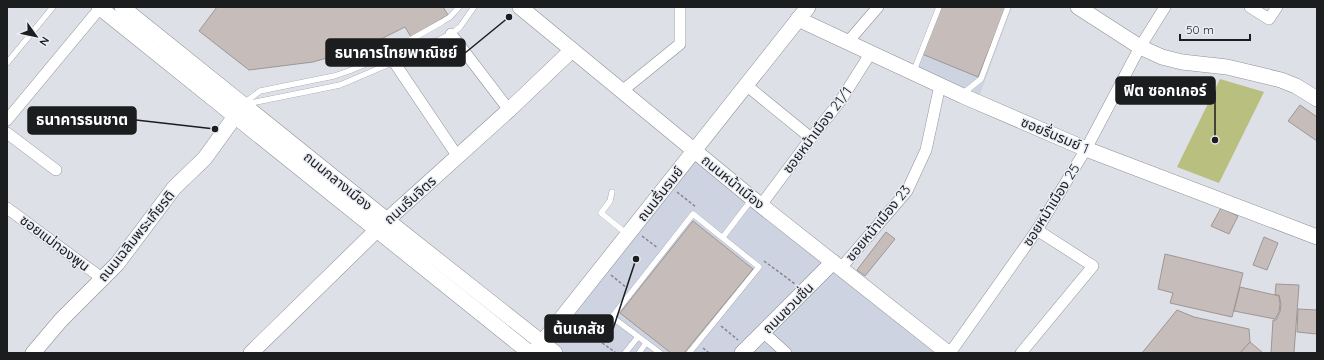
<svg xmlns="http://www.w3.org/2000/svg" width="1324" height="360" viewBox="0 0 1324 360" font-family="Quicksand,'Noto Sans Thai',sans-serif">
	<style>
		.built { fill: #ced3e2 }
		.green { fill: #b8bf7f }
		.building { fill: #c6bdbb; stroke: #9e9693 }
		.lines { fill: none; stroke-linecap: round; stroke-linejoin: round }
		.lane-casing { stroke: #8e9097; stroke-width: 6 }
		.street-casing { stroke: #8e9097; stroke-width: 12 }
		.secondary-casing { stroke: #8e9097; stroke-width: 16 }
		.path { stroke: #85878c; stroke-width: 1.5; stroke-dasharray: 3 2; stroke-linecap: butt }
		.lane { stroke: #fff; stroke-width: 5.5 }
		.street { stroke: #fff; stroke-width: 11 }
		.secondary { stroke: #fff; stroke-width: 15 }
		.labels { text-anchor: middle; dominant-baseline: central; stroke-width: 3; stroke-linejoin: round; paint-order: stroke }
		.street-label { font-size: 14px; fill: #1c1d1f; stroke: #eaedf4 }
		.leader { fill: none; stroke: #1c1d1f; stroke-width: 1.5 }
		.callout-dot { fill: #1c1d1f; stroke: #eaedf4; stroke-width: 1.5 }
		.callout { fill: #1c1d1f; stroke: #1c1d1f; stroke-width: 1.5 }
		.callout-label { font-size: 15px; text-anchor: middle; font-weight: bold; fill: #fff }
	</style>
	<rect width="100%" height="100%" fill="#dde0e7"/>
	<!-- built -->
	<g class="built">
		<polygon points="936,7 1012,7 979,97 912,68"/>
		<polygon points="694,150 948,353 561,353 547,340"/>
	</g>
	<!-- green -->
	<polygon class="green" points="1220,79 1264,92 1219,183 1177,167"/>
	<!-- building -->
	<g class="building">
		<polygon points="217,7 443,7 448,15 411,37 405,27 365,47 313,62 249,70 199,31"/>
		<polygon points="941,7 1006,7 978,77 922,54"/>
		<polygon points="1300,105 1317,117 1317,141 1288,121"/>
		<polygon points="1221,208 1238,216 1229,234 1211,226"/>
		<polygon points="693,221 753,269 684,353 671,353 620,313"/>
		<polygon points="886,232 895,239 865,276 857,270"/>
		<polygon points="1264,237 1278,243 1267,270 1253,265"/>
		<polygon points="1165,254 1243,273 1232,317 1170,303 1173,293 1158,289"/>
		<polygon points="1276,284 1299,285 1294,353 1271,353 1273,320 1276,320 1280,312 1281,304 1279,295 1275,295"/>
		<polygon points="1240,287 1279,296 1280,304 1279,312 1275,319 1234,311"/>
		<polygon points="1298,309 1317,310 1317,334 1297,332"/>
		<polygon points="1177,310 1194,317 1249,329 1250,342 1240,353 1142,353"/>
		<polygon points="1250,342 1263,353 1240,353"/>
	</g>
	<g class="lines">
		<!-- lane casing -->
		<g class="lane-casing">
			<g id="lane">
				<polyline points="7,63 53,7"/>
				<polyline points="913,73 939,7"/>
				<polyline points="963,96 966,91 981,79 1008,7"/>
				<polyline points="243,104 260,91 334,76 349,71 373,61 442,22 450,17 459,7"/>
				<polyline points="246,104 340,85 394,62 451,34 460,27 474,7"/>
				<polyline points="612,192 610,201 601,213 627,234"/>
				<polyline points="723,237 752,199"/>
				<polyline points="625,353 638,337"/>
				<polyline points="639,353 646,343"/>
				<polyline points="660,353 612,317 693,214 759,267 689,353"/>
			</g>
		</g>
		<!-- street casing -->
		<g class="street-casing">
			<g id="street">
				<polyline points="1250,7 1269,19 1277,7"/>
				<polyline points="451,34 509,110"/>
				<polyline points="847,43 878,7"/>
				<polyline points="394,62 458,157"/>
				<polyline points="746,85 811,138"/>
				<polyline points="622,91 680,44 680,7"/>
				<polyline points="7,120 100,8"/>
				<polyline points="7,133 56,170"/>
				<polyline points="761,205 811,138 841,100 870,54"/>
				<polyline points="7,208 103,279"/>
				<polyline points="841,268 907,191 926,150 940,85"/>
				<polyline points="763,332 786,353"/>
				<polyline points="950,353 1037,230 1086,149 1140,47 1165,7"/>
				<polyline points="1021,353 1093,266 1037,230"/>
			</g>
		</g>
		<!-- secondary casing -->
		<g class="secondary-casing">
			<g id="secondary">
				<polyline points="99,7 530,353"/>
				<polyline points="122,7 387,220 555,353"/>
				<polyline points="520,7 753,199 948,353"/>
				<polyline points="1078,7 1140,47 1162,57 1182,62 1227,67 1281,80 1296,86 1317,99"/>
				<polyline points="798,19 963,96 1086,149 1317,237"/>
				<polyline points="537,349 808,7"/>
				<polyline points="33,353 61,320 117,264 174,188 205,158 241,108"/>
				<polyline points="251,353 387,220 509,110 572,50"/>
				<polyline points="742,353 833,262"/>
			</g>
		</g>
		<!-- path -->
		<g class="path">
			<polyline points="677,192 696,207"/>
			<polyline points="642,236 658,248"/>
			<polyline points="764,261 795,284"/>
			<polyline points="611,275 627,288"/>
			<polyline points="574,322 616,353"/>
			<polyline points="721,326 738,340"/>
			<polyline points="596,337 607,323"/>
			<polyline points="703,348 709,353"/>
		</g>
		<!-- lane -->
		<use href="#lane" class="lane"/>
		<!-- street -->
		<use href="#street" class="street"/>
		<!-- secondary -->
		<use href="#secondary" class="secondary"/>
	</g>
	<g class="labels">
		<!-- street labels -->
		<g class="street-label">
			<text transform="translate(817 130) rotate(-53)">ซอยหน้าเมือง 21/1</text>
			<text transform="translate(1055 135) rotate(23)">ซอยรื่นรมย์ 1</text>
			<text transform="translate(338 181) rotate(39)">ถนนกลางเมือง</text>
			<text transform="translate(733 182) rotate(39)">ถนนหน้าเมือง</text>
			<text transform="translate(660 194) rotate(-52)">ถนนรื่นรมย์</text>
			<text transform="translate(410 200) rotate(-42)">ถนนรึนจิตร</text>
			<text transform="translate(1051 205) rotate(-58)">ซอยหน้าเมือง 25</text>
			<text transform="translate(878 223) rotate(-51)">ซอยหน้าเมือง 23</text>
			<text transform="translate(136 236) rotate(-51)">ถนนเฉลิมพระเกียรติ</text>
			<text transform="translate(55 243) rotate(37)">ซอยแม่ทองพูน</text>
			<text transform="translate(788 308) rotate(-45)">ถนนชวนชื่น</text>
		</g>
	</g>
	<!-- callouts -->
	<path class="leader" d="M509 17L465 53M1215 140L1215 91M215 129L136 120M636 259L613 329"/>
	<g class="callout-dot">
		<circle cx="509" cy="17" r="4"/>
		<circle cx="1215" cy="140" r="4"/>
		<circle cx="215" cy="129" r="4"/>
		<circle cx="636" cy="259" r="4"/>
	</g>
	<g class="callout">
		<rect x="326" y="39" width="139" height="27" rx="4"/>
		<rect x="1116" y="77" width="99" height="27" rx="4"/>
		<rect x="28" y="107" width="108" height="27" rx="4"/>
		<rect x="545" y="315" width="68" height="27" rx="4"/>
	</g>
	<g class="callout-label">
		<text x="396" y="58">ธนาคารไทยพาณิชย์</text>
		<text x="1165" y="96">ฟิต ซอกเกอร์</text>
		<text x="82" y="125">ธนาคารธนชาต</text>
		<text x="579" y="334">ต้นเภสัช</text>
	</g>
	<!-- border -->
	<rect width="1324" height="360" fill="none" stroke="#1c1d1f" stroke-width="16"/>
	<!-- north arrow -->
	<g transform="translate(36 36) rotate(123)" stroke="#eaedf4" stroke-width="3" paint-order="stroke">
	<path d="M0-3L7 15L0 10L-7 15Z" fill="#1c1d1f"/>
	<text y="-6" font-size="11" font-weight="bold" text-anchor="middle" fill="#1c1d1f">N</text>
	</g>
	<!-- scale -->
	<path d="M1180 34v6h70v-6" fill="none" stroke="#1c1d1f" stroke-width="2"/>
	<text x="1186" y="34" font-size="12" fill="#1c1d1f" stroke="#eaedf4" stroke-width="3" paint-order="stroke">50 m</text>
</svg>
